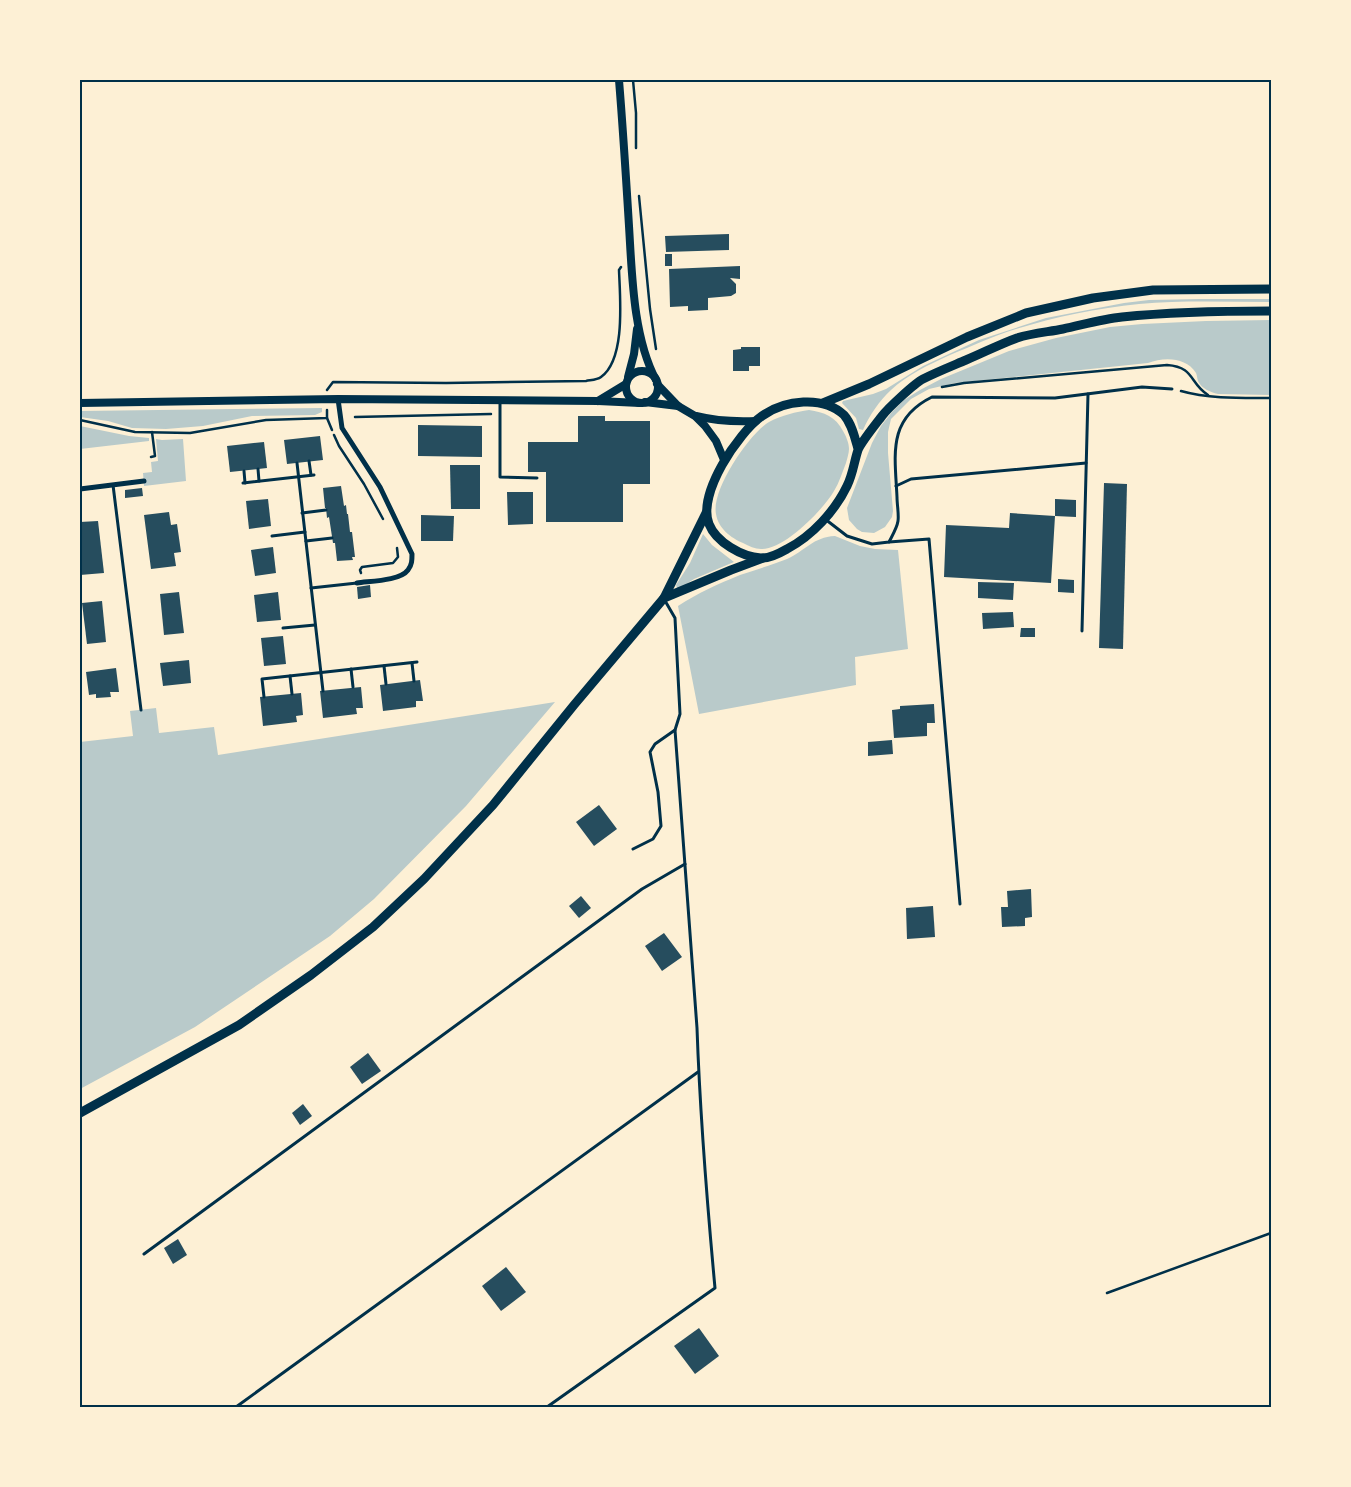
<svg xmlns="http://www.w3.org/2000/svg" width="1351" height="1487" viewBox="0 0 1351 1487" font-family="'Source Serif 4',serif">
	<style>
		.green { fill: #b9caca }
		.building { fill: #264d5e }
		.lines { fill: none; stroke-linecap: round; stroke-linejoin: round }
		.path { stroke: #003049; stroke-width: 2.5 }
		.service { stroke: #003049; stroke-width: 3 }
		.minor { stroke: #003049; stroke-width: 5 }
		.tertiary { stroke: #003049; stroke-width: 8 }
		.secondary { stroke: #003049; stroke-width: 9 }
		.neatline { fill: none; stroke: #003049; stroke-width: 2 }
	</style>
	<rect width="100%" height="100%" fill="#fdf0d5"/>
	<!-- green -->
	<g class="green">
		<path d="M1199 299H1271V302C1227 302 1182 300 1139 304 1098 308 1055 317 1016 329 993 336 972 346 950 355 930 364 907 375 891 390 880 400 869 416 863 430L859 429 856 418 842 403 843 401 873 394 886 389 923 366 979 340 1046 318 1124 303 1149 300Z"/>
		<path d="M1271 320V395L1218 394C1210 392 1202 389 1198 381 1197 378 1197 375 1196 373 1186 357 1164 357 1148 363L955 383 929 389 911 399 891 419 888 432V453L893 511 892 517 885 527 874 533 862 532 857 529 849 520 847 508 872 443 881 426 892 412 904 400 920 390 941 379 1009 351 1056 338 1110 327 1142 324 1206 321Z"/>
		<polygon points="322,408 322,412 315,415 252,416 203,426 166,429 132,428 108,421 80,417 80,411"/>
		<path d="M809 410C824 412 836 417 843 431 846 436 849 443 849 449 849 453 847 459 846 463 842 473 839 483 834 491 823 510 784 550 761 549 755 549 749 546 743 543 731 538 718 528 716 514 711 490 749 434 769 422 782 415 796 412 809 410Z"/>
		<polygon points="80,426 129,436 149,438 149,441 80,449"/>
		<polygon points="156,439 162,440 183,439 186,481 144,486 143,473 152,472 151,462 158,461"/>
		<polygon points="703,534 712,545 734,562 694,579 680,588 677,588 676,585 690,563"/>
		<path d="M835 536 860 546 875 549 898 550 908 649 855 657 856 685 699 714 678 606C698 593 718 584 740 575 755 570 772 565 787 559 805 551 813 537 835 536Z"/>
		<polygon points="555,702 466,806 374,899 330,936 195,1027 80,1089 80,742 133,736 130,711 156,708 159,733 214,727 218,755"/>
	</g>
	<!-- building -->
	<g class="building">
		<polygon points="729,234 729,250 666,252 665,236"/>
		<rect x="665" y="254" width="7" height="12"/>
		<polygon points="740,266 740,279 730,278 736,284 736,293 731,296 708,298 708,310 688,311 688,306 670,307 669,269"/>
		<polygon points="741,347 760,347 760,366 749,366 749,371 733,371 733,350 741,349"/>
		<polygon points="578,416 605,416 605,421 650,421 650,484 623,484 623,522 546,522 546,472 528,472 528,442 578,442"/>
		<polygon points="418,425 482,426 482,457 418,456"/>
		<polygon points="320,436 323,460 287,464 284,440"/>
		<polygon points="264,442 267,468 230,472 227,446"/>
		<polygon points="450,465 480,465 480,509 451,509"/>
		<polygon points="1104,483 1127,484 1123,649 1099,648"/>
		<polygon points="341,486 344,506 346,505 347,514 348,514 350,532 352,532 355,557 352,557 353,560 337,561 335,543 333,543 329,517 327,518 326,508 325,508 323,488"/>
		<polygon points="142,488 143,496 125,498 125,490"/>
		<polygon points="507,492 533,492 533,524 508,525"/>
		<polygon points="268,499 271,526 249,529 246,501"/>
		<polygon points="1055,499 1076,500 1076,517 1055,516"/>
		<polygon points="169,512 171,525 177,524 181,552 174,553 176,566 151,569 144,515"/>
		<polygon points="1010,513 1055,516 1051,583 944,577 946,525 1009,528"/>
		<polygon points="421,515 454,516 453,541 421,541"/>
		<polygon points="98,521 104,573 80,575 80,522"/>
		<polygon points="273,547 276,573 255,576 251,550"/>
		<polygon points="1058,579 1074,580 1074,593 1058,592"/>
		<polygon points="978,582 1014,583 1013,600 978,598"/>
		<polygon points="370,585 371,597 358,599 357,587"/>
		<polygon points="179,592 184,633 164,635 160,594"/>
		<polygon points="278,592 281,620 257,622 254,595"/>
		<polygon points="102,601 106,642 87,644 82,603"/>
		<polygon points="1013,612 1014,627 983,629 982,613"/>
		<polygon points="1021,628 1035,628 1035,637 1020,637"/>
		<polygon points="283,636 286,664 264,666 261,638"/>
		<polygon points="189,660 191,683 163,686 160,663"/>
		<polygon points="116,668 119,692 110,692 111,697 96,698 96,694 89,695 86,672"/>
		<polygon points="420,680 423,701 416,701 416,707 383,711 380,685"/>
		<polygon points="361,687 363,708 356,708 357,714 323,718 320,691"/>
		<polygon points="301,693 303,715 296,716 297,722 263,726 260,697"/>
		<polygon points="934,704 935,723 927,723 927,736 894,738 892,710 900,709 900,706"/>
		<polygon points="892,740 893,754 868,756 868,742"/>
		<polygon points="599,805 617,829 594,846 576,822"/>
		<polygon points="1031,889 1032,917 1025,918 1025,926 1002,927 1001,907 1008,907 1007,891"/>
		<polygon points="581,896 591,908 579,918 569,906"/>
		<polygon points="933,906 935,937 907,939 906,908"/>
		<polygon points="664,933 682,957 662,971 645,946"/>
		<polygon points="368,1053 381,1071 362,1084 350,1067"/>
		<polygon points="303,1104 312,1116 300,1125 292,1113"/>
		<polygon points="178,1239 187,1255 173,1264 164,1248"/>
		<polygon points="506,1267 526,1292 501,1311 482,1286"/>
		<polygon points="699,1328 719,1356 695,1374 674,1346"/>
	</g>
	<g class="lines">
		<!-- path -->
		<g class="path">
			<polyline points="633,80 636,113 636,148"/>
			<polyline points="639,196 650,309 656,349"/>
			<path d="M942 387 964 383 1167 365C1195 367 1189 383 1208 395"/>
			<path d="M327 390 333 382 446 383 586 381C591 380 597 380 601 377 626 359 620 298 619 270L621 267"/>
			<path d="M1181 391C1209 399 1241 398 1271 398"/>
			<polyline points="355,417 491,414"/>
			<polyline points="327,418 332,430"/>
			<polyline points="80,420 135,432 190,433 266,420 327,418 327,410"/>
			<polyline points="334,435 339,446 364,484 383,519"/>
			<polyline points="151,457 155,456 152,432"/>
			<polyline points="361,573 360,570 362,567 393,563 398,557 397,548"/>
			<polyline points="1107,1293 1271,1233"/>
		</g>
		<!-- service -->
		<g class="service">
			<polyline points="500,401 500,477 537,478"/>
			<polyline points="309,461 311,475"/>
			<polyline points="297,463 323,691"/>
			<polyline points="258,469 259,481"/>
			<polyline points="244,471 245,483"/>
			<polyline points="243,483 314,475"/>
			<polyline points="113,485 141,710"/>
			<polyline points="896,486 911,479 1086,463"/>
			<polyline points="302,513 326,510"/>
			<path d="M825 519 847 536 872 544 889 542C892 536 897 528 898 521 899 514 897 505 897 497 895 455 887 419 932 397L1055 398 1142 387 1172 389"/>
			<polyline points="272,536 305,532"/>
			<polyline points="306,541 332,538"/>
			<polyline points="889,542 929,539 960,904"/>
			<polyline points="311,588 357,583"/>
			<polyline points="283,628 315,625"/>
			<polyline points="1082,631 1088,394"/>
			<polyline points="412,663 414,681"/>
			<polyline points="384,666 386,684"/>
			<polyline points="351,669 353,687"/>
			<polyline points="290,676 292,694"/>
			<polyline points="264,697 262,679 417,662"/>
			<polyline points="633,849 653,839 661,826 658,792 650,752 655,744 675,730"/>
			<polyline points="144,1254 642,889 685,864"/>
			<polyline points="236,1407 698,1072"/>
			<path d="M547 1407 715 1288C707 1202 700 1115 697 1028L675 730 680 714 675 618 664 599"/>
		</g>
		<!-- minor -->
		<g class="minor">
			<path d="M338 399 342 428 380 487 412 554C412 560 412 565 408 570 400 581 370 581 357 583"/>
			<polyline points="80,489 144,481"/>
		</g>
		<!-- tertiary -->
		<g class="tertiary">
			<path d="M619 80C623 129 626 177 629 226 632 274 633 337 656 380"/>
			<circle cx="642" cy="387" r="16"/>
			<polyline points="628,377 634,354 637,329"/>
			<polyline points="657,384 678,406 695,416 705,426 716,441 724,460"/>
			<polyline points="598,401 626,384"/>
			<polyline points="645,402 678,406"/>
			<polyline points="80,403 338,399 598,401 640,403"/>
			<path d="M696 416C716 421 735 422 756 421"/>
		</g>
		<!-- secondary -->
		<g class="secondary">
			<polyline points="823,403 869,384 967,337 1026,313 1093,298 1153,290 1271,289"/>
			<path d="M858 449C855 438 852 424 844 415 823 395 784 400 762 416 738 433 697 494 709 524 716 542 742 557 761 558 769 559 780 553 787 549 812 536 835 511 847 486 853 474 854 462 858 450 862 441 876 424 882 416 888 408 915 383 923 379 937 372 952 366 966 360 983 353 1000 344 1017 338 1032 333 1048 332 1063 329 1082 325 1102 319 1122 317 1171 312 1222 311 1271 311"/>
			<polyline points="664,598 731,570 763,558"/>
			<polyline points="80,1113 239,1025 311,975 373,927 424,879 493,805 574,705 664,598 706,513"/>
		</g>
	</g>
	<!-- border -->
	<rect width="1351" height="1487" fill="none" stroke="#fdf0d5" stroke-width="162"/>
	<rect x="81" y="81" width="1189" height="1325" class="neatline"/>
</svg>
